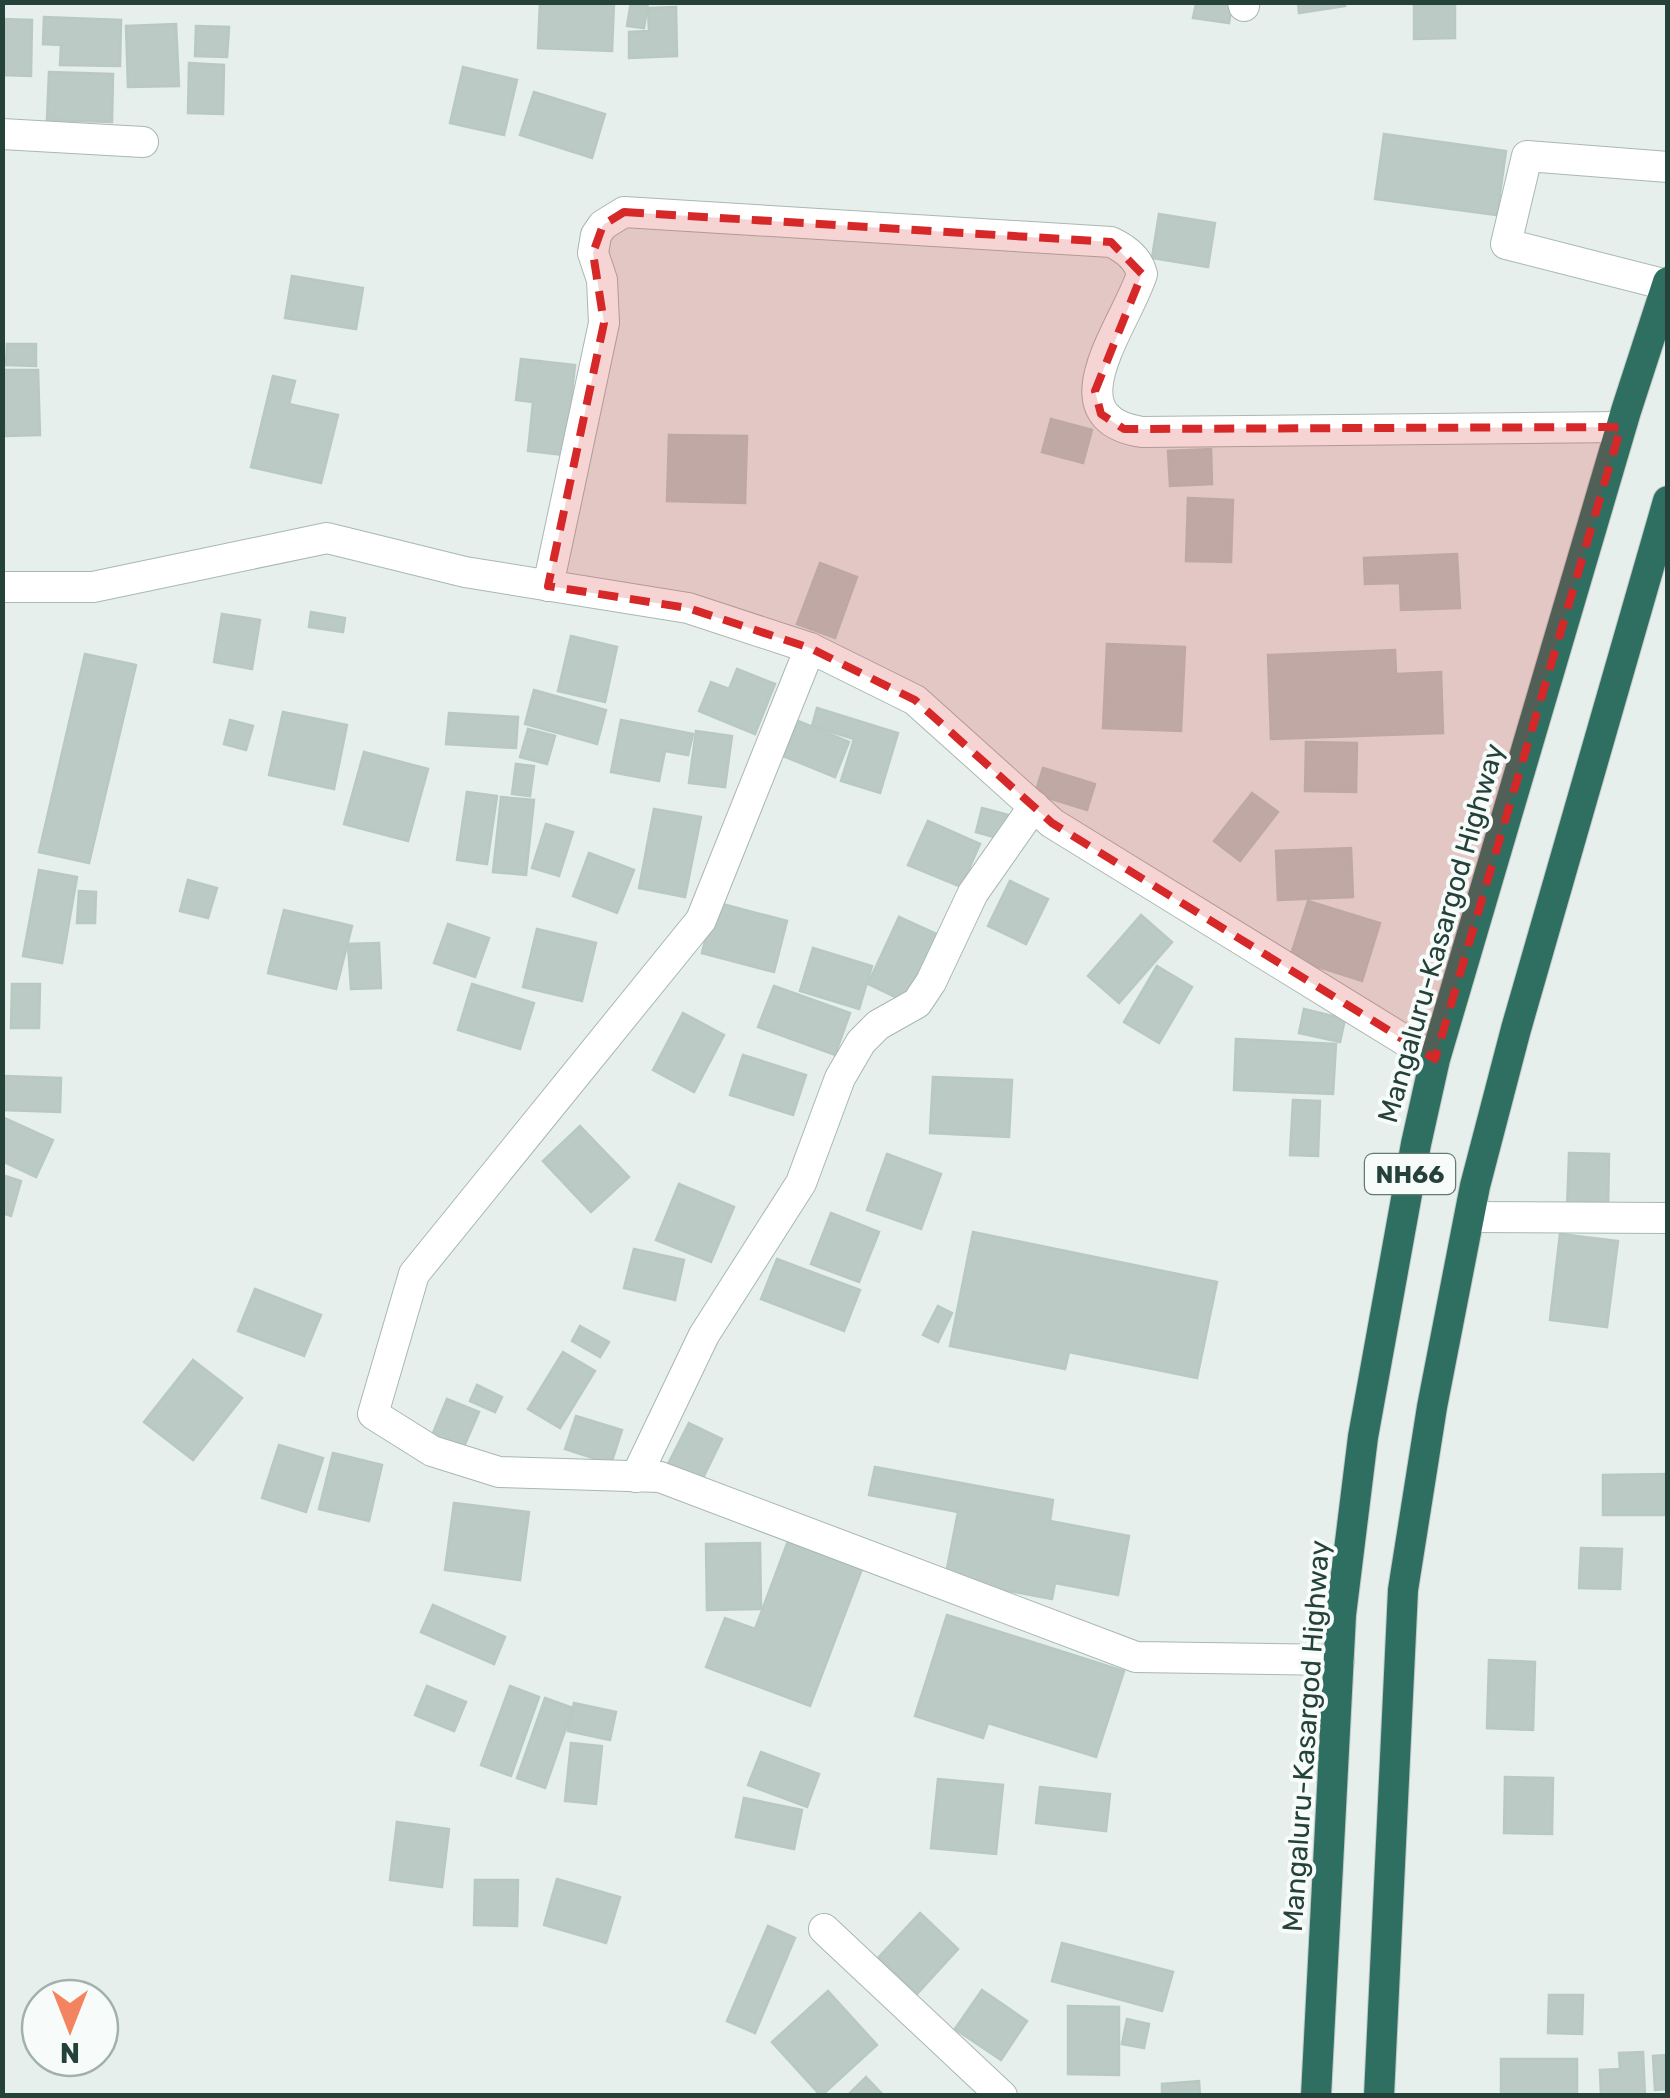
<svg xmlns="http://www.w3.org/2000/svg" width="1670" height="2098" viewBox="0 0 1670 2098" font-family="Rubik,sans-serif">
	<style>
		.building { fill: #bbcac4; stroke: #b8c9c2; stroke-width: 2.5 }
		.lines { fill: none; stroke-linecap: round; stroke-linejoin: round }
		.minor-casing { stroke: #a8b8b2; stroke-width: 32 }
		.highway-casing { stroke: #c2cac8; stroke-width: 32 }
		.minor { stroke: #fff; stroke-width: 30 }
		.highway { stroke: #2f6f62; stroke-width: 30 }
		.marked { fill: #d62828; fill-opacity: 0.2; stroke: #d62828; stroke-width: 8; stroke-dasharray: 20 12; stroke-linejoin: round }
		.labels { text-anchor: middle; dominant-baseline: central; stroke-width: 8; stroke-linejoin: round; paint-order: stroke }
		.shield { fill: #f7fbf9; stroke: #637a73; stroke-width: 2.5 }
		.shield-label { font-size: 25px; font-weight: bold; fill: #24423a }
		.street-label { font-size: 28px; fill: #24423a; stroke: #f7fbf9 }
	</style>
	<rect width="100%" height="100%" fill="#e6efeb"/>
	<!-- building -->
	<g class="building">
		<polygon points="540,2 614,2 612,51 538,48"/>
		<polygon points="631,2 648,2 644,28 627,26"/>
		<polygon points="1188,2 1232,2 1229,23 1193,18 1196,4"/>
		<polygon points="1298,2 1344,2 1345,6 1299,13"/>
		<polygon points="1414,2 1455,2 1455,38 1414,39"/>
		<polygon points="676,7 677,56 629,58 629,32 649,31 648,8"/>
		<polygon points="44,17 121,20 120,66 60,65 61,45 43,44"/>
		<polygon points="2,19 32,20 31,76 2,75"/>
		<polygon points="176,24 179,86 128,87 126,26"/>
		<polygon points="196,26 229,27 227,57 195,56"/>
		<polygon points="189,63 224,65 223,114 188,113"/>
		<polygon points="463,67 517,80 504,135 450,123"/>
		<polygon points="49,72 113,74 112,122 47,120"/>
		<polygon points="534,92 605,114 592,158 520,135"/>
		<polygon points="1384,134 1506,151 1497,215 1375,199"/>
		<polygon points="1159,214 1215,223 1208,267 1152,258"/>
		<polygon points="292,276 363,288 356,329 285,318"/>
		<polygon points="7,344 36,344 36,366 6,365"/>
		<polygon points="521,359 575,365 565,455 528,451 533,402 516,400"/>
		<polygon points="2,370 38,370 40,435 6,436 5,421 2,421"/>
		<polygon points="273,376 295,381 289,404 338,415 321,483 251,467"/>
		<polygon points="1051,419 1092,430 1083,463 1042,452"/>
		<polygon points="669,435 747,436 745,503 667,501"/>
		<polygon points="1211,449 1212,484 1170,486 1168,451"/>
		<polygon points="1188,498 1233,500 1231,562 1186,561"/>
		<polygon points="1457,554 1460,608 1401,610 1400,583 1365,584 1364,558"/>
		<polygon points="820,563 857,577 835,638 797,624"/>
		<polygon points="311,612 345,618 343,632 309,627"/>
		<polygon points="222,614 260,620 252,669 214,662"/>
		<polygon points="571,636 617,647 605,702 558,691"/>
		<polygon points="1107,644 1185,647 1181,731 1103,728"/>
		<polygon points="1395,650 1396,674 1441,672 1443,733 1271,739 1268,655"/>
		<polygon points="85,654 136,665 89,863 39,852"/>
		<polygon points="737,669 775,684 755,734 699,711 711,682 729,689"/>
		<polygon points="534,690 606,710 597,744 525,724"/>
		<polygon points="817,708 898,733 880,793 841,781 854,739 812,726"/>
		<polygon points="283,712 347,725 334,789 269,775"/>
		<polygon points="449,713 518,717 516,748 446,744"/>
		<polygon points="230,720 253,726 246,750 224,744"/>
		<polygon points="621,720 693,734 688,755 665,751 659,781 611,772"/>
		<polygon points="798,721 849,742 835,777 783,756"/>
		<polygon points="528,729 555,736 547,764 520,757"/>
		<polygon points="696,731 732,736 725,787 689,783"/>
		<polygon points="1306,742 1357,743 1356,792 1305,791"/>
		<polygon points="364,752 428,769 408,841 344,824"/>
		<polygon points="516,764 534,766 530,796 512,794"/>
		<polygon points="1043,768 1095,784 1087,810 1035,794"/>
		<polygon points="467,792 497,796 487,864 457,860"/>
		<polygon points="1252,793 1278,812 1240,861 1214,841"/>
		<polygon points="501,797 534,800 526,875 493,872"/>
		<polygon points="982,808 1008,815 1001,839 976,832"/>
		<polygon points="654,809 701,817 685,897 639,888"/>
		<polygon points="928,821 980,844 961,887 908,865"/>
		<polygon points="546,824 573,832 559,876 532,868"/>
		<polygon points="1351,848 1353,897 1278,900 1276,851"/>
		<polygon points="589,853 634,870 617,913 573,896"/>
		<polygon points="39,870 77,877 62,963 23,956"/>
		<polygon points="188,880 217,888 208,918 180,911"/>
		<polygon points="1010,881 1048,899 1026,944 988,926"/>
		<polygon points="79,891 96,892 95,923 77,923"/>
		<polygon points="1308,901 1380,923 1362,981 1290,958"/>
		<polygon points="715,902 787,921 774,972 702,953"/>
		<polygon points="284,910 352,926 336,989 268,973"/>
		<polygon points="1141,915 1172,942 1119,1003 1088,976"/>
		<polygon points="899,917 939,935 908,1003 868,984"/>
		<polygon points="448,924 489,938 475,977 434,963"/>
		<polygon points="537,929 596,943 582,1001 523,987"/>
		<polygon points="379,943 381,988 351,989 348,944"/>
		<polygon points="813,948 872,966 859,1009 800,991"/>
		<polygon points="1157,966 1192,987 1159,1043 1124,1022"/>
		<polygon points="12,984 40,984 39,1028 11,1028"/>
		<polygon points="472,984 534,1003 520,1049 458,1030"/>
		<polygon points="774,986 850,1013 835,1055 758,1027"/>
		<polygon points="1304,1009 1345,1019 1340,1042 1299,1033"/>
		<polygon points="683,1013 724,1035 694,1092 653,1070"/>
		<polygon points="1236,1039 1336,1044 1333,1094 1234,1090"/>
		<polygon points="743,1055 806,1075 793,1115 730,1095"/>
		<polygon points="5,1076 61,1078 60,1112 3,1110"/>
		<polygon points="933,1077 1012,1080 1009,1137 930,1133"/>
		<polygon points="1293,1100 1320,1101 1318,1156 1290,1155"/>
		<polygon points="2,1117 53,1140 36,1177 2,1161"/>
		<polygon points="580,1126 629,1177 591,1212 543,1161"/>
		<polygon points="1569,1153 1609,1154 1608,1212 1567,1211"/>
		<polygon points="887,1154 941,1174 921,1229 867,1210"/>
		<polygon points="2,1175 21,1181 11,1216 2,1213"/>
		<polygon points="679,1184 734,1207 711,1262 656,1240"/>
		<polygon points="831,1213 879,1232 859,1282 811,1264"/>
		<polygon points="973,1232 1217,1282 1197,1378 1069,1352 1065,1369 950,1346"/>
		<polygon points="1560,1234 1618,1241 1607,1327 1550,1320"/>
		<polygon points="634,1249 684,1260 675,1300 624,1288"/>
		<polygon points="777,1259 860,1290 844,1331 761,1299"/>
		<polygon points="255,1289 321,1315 304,1356 238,1331"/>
		<polygon points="938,1306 952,1313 938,1342 923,1335"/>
		<polygon points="580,1326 609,1342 600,1357 572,1341"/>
		<polygon points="563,1352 595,1371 560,1428 528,1409"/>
		<polygon points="193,1360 242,1398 193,1460 144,1422"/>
		<polygon points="477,1385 502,1397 495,1412 470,1401"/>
		<polygon points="447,1399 479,1412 462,1451 431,1438"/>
		<polygon points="576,1416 622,1430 611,1464 565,1449"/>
		<polygon points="689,1423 722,1439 700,1484 666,1468"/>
		<polygon points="279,1445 323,1458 306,1512 262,1498"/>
		<polygon points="333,1453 382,1465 369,1521 319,1509"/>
		<polygon points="875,1467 1053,1500 1050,1521 1129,1536 1118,1595 1055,1583 1052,1599 945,1579 958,1512 869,1495"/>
		<polygon points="1668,1474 1668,1515 1603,1515 1603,1475"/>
		<polygon points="454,1503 529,1512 520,1580 445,1570"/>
		<polygon points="788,1541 862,1569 810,1706 706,1667 725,1618 755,1629"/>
		<polygon points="760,1543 761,1609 707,1610 706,1544"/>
		<polygon points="1581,1548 1622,1549 1620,1589 1579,1588"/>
		<polygon points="433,1605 505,1637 494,1664 421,1632"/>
		<polygon points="947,1615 1124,1671 1096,1757 988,1723 983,1738 915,1716"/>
		<polygon points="1489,1660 1535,1662 1533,1730 1487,1728"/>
		<polygon points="427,1686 466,1702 454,1731 415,1715"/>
		<polygon points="510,1686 539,1697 511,1776 481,1765"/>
		<polygon points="545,1698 573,1708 545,1788 517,1778"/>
		<polygon points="574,1703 616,1712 610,1740 568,1731"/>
		<polygon points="571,1743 602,1746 596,1804 565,1801"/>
		<polygon points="761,1752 819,1774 807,1807 748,1785"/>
		<polygon points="1505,1777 1553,1778 1552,1834 1504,1833"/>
		<polygon points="938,1779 1003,1785 996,1854 931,1848"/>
		<polygon points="1040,1787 1110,1794 1106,1831 1036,1823"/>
		<polygon points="744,1798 802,1810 794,1849 736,1837"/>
		<polygon points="397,1822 449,1829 442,1887 390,1880"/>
		<polygon points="557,1879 620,1897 606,1943 544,1925"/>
		<polygon points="475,1880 518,1880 517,1926 474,1925"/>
		<polygon points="920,1913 958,1949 917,1994 878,1958"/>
		<polygon points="768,1926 795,1938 755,2033 727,2021"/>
		<polygon points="1062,1943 1173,1972 1162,2011 1052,1981"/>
		<polygon points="982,1990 1027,2021 1001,2060 955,2029"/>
		<polygon points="828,1991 877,2045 821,2096 772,2042"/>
		<polygon points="1549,1995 1583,1995 1582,2034 1548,2033"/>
		<polygon points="1068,2006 1119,2007 1119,2075 1068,2074"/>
		<polygon points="1127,2019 1149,2024 1144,2048 1122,2044"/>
		<polygon points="1643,2052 1645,2096 1601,2096 1600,2070 1620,2069 1619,2053"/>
		<polygon points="1668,2055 1668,2089 1655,2090 1653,2056"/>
		<polygon points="1501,2059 1577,2059 1577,2093 1501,2094"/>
		<polygon points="866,2077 884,2096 847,2096"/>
		<polygon points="1199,2081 1200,2096 1162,2096 1162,2084"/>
	</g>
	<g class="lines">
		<!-- minor casing -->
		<g class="minor-casing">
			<g id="minor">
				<polyline points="1243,2 1244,6"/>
				<polyline points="2,134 143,142"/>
				<polyline points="1667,285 1506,244 1527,156 1668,167"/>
				<path d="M548 586 604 323 602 280 593 253 596 235 603 225 624 212 1111 242C1126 249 1138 258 1142 274 1126 325 1050 418 1142 432L1621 427"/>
				<polyline points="2,587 93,587 327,538 465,572 688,608 810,648 915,700 1052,823 1435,1059"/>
				<polyline points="810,648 701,920 414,1274 373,1414 432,1451 499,1472 660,1477 1136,1657 1339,1660"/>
				<polyline points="1469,1217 1668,1218"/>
				<polyline points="636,1477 704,1335 801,1183 840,1078 861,1042 878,1025 917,1003 931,982 973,893 1034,806"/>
				<polyline points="824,1929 1002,2096"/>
			</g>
		</g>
		<!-- highway casing -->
		<g class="highway-casing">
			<g id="highway">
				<polyline points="1316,2096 1341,1615 1363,1437 1416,1144 1435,1059 1626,411 1668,282"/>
				<polyline points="1379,2096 1403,1590 1432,1407 1475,1186 1516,1029 1668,501"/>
			</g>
		</g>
		<!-- minor -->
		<use href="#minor" class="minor"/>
		<!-- highway -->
		<use href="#highway" class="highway"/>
	</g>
	<!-- marked area -->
	<path class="marked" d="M624 212 1111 242 1142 274 1095 391 1101 414 1124 429 1621 427 1435 1059 1052 823 915 700 810 648 688 608 548 586 604 323 593 253 603 225Z"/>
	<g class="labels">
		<!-- shield labels -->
		<rect class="shield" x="1365" y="1154" width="90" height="40" rx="8"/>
		<g class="shield-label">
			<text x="1410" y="1174">NH66</text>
		</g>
		<!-- street labels -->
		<g class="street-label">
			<text transform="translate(1441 933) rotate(-74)">Mangaluru-Kasargod Highway</text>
			<text transform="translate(1306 1736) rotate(-86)">Mangaluru-Kasargod Highway</text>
		</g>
	</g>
	<!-- border -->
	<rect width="1670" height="2098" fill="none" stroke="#24423a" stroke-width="10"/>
	<!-- north arrow -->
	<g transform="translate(70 2028) rotate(180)"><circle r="48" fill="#f7fbf9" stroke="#a3b1ad" stroke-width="2.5"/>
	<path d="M0-8L18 38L0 25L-18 38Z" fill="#f4845f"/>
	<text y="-15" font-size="28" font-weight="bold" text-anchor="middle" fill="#24423a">N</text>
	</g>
</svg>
